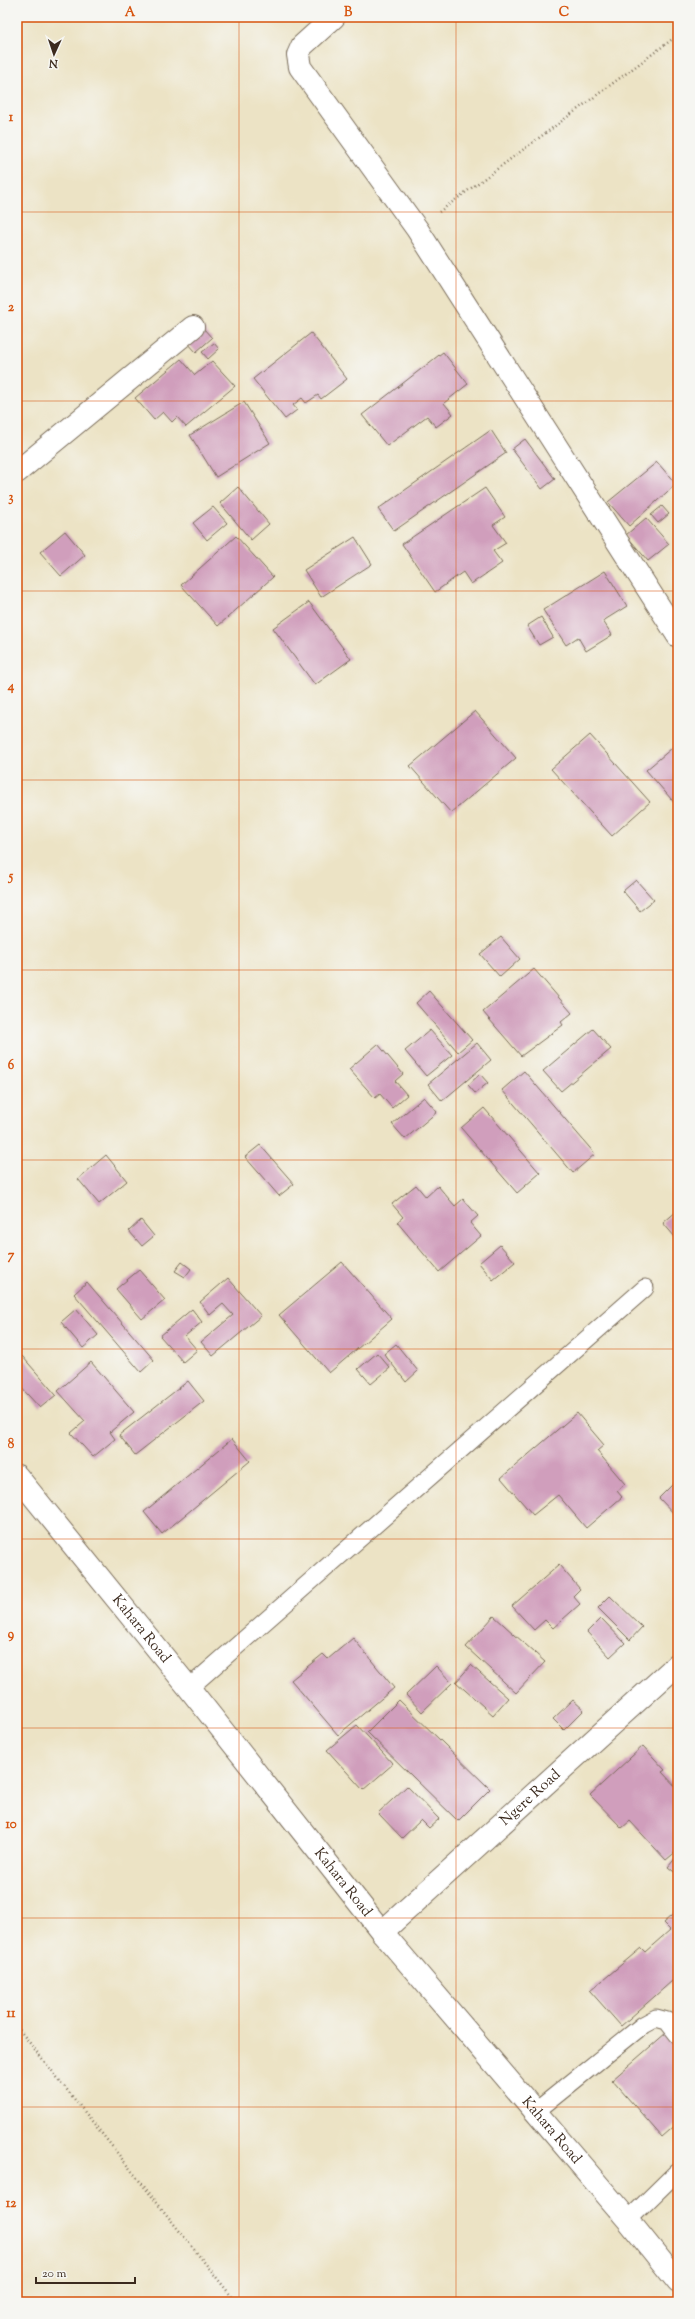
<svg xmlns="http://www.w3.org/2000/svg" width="695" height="2319" viewBox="0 0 695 2319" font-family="'Sorts Mill Goudy',serif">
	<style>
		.building { fill: #d09ebc }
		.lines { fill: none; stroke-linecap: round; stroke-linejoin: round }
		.service-casing { stroke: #796b58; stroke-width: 19 }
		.minor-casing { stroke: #796b58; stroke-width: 24 }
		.tertiary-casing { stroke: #796b58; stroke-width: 24 }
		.path { stroke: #796b58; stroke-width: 2.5; stroke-dasharray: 1 3; stroke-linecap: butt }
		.service { stroke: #fff; stroke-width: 17 }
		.minor { stroke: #fff; stroke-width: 22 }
		.tertiary { stroke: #fff; stroke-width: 22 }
		.grid { fill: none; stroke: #d7540e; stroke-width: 1; stroke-opacity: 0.55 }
		.labels { text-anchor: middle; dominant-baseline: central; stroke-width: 3.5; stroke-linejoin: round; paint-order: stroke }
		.street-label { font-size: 15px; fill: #3b2a1e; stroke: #f6f6f2 }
		.neatline { fill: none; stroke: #d7540e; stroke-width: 1.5 }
		.grid-label { font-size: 13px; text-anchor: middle; font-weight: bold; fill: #d7540e }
	</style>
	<rect width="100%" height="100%" fill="#f6f6f2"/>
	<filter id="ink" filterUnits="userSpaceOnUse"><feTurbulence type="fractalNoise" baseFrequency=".025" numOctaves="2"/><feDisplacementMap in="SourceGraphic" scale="8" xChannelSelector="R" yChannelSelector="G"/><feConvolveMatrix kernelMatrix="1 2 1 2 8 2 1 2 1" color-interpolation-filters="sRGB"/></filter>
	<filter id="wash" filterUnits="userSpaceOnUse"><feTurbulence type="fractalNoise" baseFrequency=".012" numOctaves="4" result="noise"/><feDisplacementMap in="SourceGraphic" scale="16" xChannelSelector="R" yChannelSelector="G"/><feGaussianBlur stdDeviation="0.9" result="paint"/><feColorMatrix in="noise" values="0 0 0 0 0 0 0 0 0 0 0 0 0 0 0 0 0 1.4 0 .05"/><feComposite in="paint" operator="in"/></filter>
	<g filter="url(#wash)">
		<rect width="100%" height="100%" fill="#ece3c5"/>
		<g id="blocks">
			<!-- building -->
			<g class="building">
				<polygon points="203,328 212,338 196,352 187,342"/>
				<polygon points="311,333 347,379 321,399 318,395 306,403 302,398 293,405 297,410 285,419 253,379"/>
				<polygon points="214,343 219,349 208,359 202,352"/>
				<polygon points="443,352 468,384 444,403 453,414 436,427 427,416 387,446 362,415"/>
				<polygon points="181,359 195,375 212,361 235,386 186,427 177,417 172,422 163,412 154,420 135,398"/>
				<polygon points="244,402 270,443 216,477 190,435"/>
				<polygon points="491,430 506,453 394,531 378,509"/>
				<polygon points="525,439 555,479 542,489 512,449"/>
				<polygon points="657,462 676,484 629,526 608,502"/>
				<polygon points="238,487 269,524 251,540 220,503"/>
				<polygon points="485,488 505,517 493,525 506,543 493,551 502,563 471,584 463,572 435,592 402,544"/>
				<polygon points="662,506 669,514 658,523 651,515"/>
				<polygon points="213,507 227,523 207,540 193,523"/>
				<polygon points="646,518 669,544 648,561 626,535"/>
				<polygon points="65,531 85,555 61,576 40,552"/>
				<polygon points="236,536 273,577 218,626 181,585"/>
				<polygon points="355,537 372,564 321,597 304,570"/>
				<polygon points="605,571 627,606 603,621 612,635 586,651 578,637 566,645 543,610"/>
				<polygon points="309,602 351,659 315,685 273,628"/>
				<polygon points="541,617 553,637 539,645 527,626"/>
				<polygon points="475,711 516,758 451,813 410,766"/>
				<polygon points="590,735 650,802 612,836 551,769"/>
				<polygon points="678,743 678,807 646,770"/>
				<polygon points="636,880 654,900 640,911 623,891"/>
				<polygon points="501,937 520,959 500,977 480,954"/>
				<polygon points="534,969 572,1013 561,1022 563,1025 521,1056 483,1012"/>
				<polygon points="429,991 472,1040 458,1052 416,1003"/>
				<polygon points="593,1029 611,1049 561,1091 543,1071"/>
				<polygon points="430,1030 452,1055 426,1076 405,1051"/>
				<polygon points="477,1043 491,1060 442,1101 428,1084"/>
				<polygon points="378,1044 403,1074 395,1081 407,1095 392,1108 380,1094 375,1098 349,1069"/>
				<polygon points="524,1071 595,1154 573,1173 502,1090"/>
				<polygon points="480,1074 488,1083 475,1093 468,1085"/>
				<polygon points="424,1097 437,1112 405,1139 392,1124"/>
				<polygon points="484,1108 540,1173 517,1193 461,1128"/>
				<polygon points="260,1145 294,1184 279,1196 245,1157"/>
				<polygon points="106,1155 127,1181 99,1204 78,1179"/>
				<polygon points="416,1185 426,1197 438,1186 455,1206 463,1199 478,1216 470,1223 481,1236 439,1272 397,1222 403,1217 392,1204"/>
				<polygon points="678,1210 678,1234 675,1237 663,1223"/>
				<polygon points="141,1220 154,1236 142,1246 129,1231"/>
				<polygon points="500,1245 515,1262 493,1280 479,1263"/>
				<polygon points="182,1262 191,1269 185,1277 175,1271"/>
				<polygon points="342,1262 392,1319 329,1373 279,1315"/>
				<polygon points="139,1270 165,1300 142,1319 116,1289"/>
				<polygon points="228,1278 261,1316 213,1356 201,1342 233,1315 223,1304 210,1315 200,1302"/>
				<polygon points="87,1282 154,1360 141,1372 74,1294"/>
				<polygon points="76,1309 98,1335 83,1348 61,1322"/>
				<polygon points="192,1309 202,1322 185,1336 197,1350 183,1362 160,1336"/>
				<polygon points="396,1344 418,1371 406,1382 384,1354"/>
				<polygon points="377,1353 390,1368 371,1384 358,1369"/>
				<polygon points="22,1356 56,1395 40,1408 17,1383 17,1360"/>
				<polygon points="91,1362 134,1412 110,1432 115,1439 93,1457 71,1433 85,1421 58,1391"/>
				<polygon points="188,1381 204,1401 135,1455 119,1435"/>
				<polygon points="577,1413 604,1445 597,1451 625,1484 617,1491 622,1497 586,1528 558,1495 533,1515 501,1478"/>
				<polygon points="232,1439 250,1461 162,1534 144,1512"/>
				<polygon points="678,1479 678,1518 659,1498"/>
				<polygon points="559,1565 580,1589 573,1596 580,1604 553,1628 545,1620 534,1630 512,1606"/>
				<polygon points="610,1596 642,1627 630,1640 598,1608"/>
				<polygon points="494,1616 545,1662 516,1693 466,1647"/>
				<polygon points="601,1618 625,1643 610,1657 587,1632"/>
				<polygon points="353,1638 394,1688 338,1735 291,1680 323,1654 328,1659"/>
				<polygon points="471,1665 508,1698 493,1715 456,1682"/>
				<polygon points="436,1666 452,1683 422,1712 406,1695"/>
				<polygon points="399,1700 490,1789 458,1821 367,1732"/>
				<polygon points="573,1700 584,1710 564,1730 553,1719"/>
				<polygon points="357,1725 393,1764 363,1790 327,1750"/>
				<polygon points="643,1746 665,1770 662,1772 678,1789 678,1850 666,1860 630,1821 622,1828 590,1795"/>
				<polygon points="407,1786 439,1819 429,1828 421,1820 402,1838 378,1813"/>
				<polygon points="678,1855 678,1875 668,1867"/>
				<polygon points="678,1910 678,1987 672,1981 621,2026 590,1991 641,1948 645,1952 670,1930 663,1923"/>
				<polygon points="666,2033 678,2047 678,2123 662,2137 612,2080"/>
			</g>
		</g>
	</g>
	<g filter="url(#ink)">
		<use href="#blocks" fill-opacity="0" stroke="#796b58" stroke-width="1"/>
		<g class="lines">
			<!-- service casing -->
			<g class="service-casing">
				<g id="service">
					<polyline points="189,1688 645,1288"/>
					<polyline points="535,2112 643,2025 656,2018 667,2021 678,2035"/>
					<polyline points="628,2220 678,2171"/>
				</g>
			</g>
			<!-- minor casing -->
			<g class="minor-casing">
				<g id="minor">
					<polyline points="334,17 302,46 298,55 300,67 417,229 678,636"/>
					<polyline points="17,472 193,327"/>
					<path id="s1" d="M382 1932 678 1664"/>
				</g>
			</g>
			<!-- tertiary casing -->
			<g class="tertiary-casing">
				<g id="tertiary">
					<path id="s2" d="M17 1476 189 1688 382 1932 628 2220 678 2282"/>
				</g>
			</g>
			<!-- path -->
			<g class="path">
				<polyline points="439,212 678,35"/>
				<polyline points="17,2027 236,2302"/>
			</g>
			<!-- service -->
			<use href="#service" class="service"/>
			<!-- minor -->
			<use href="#minor" class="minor"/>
			<!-- tertiary -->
			<use href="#tertiary" class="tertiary"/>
		</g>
	</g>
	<!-- grid -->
	<path class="grid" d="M239 17V2302M456 17V2302M17 212H678M17 401H678M17 591H678M17 780H678M17 970H678M17 1160H678M17 1349H678M17 1539H678M17 1728H678M17 1918H678M17 2107H678"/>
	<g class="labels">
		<!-- street labels -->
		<g class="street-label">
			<text stroke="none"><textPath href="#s2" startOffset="197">Kahara Road</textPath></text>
			<text stroke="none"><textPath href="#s1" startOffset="200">Ngere Road</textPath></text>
			<text stroke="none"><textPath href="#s2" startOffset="521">Kahara Road</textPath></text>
			<text stroke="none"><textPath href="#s2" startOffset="845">Kahara Road</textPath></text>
		</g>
	</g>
	<!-- margin -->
	<rect width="695" height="2319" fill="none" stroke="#f6f6f2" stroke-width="44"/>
	<!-- north arrow -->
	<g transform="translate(54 54) rotate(183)" stroke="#f6f6f2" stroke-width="3" paint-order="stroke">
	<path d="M0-3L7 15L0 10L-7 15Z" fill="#3b2a1e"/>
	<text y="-6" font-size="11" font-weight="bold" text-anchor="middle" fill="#3b2a1e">N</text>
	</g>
	<!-- scale -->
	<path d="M36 2277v6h99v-6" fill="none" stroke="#3b2a1e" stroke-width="2"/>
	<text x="42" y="2277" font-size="12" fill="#3b2a1e" stroke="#f6f6f2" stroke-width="3" paint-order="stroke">20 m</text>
	<rect x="22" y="22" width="651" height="2275" class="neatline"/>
	<g class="grid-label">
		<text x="130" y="16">A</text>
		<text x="348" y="16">B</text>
		<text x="564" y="16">C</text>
		<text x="11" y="121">1</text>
		<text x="11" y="311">2</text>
		<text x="11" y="501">3</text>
		<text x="11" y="690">4</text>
		<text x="11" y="880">5</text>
		<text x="11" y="1069">6</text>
		<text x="11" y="1259">7</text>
		<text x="11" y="1448">8</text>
		<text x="11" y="1638">9</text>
		<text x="11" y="1828">10</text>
		<text x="11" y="2017">11</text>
		<text x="11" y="2207">12</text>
	</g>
</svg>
